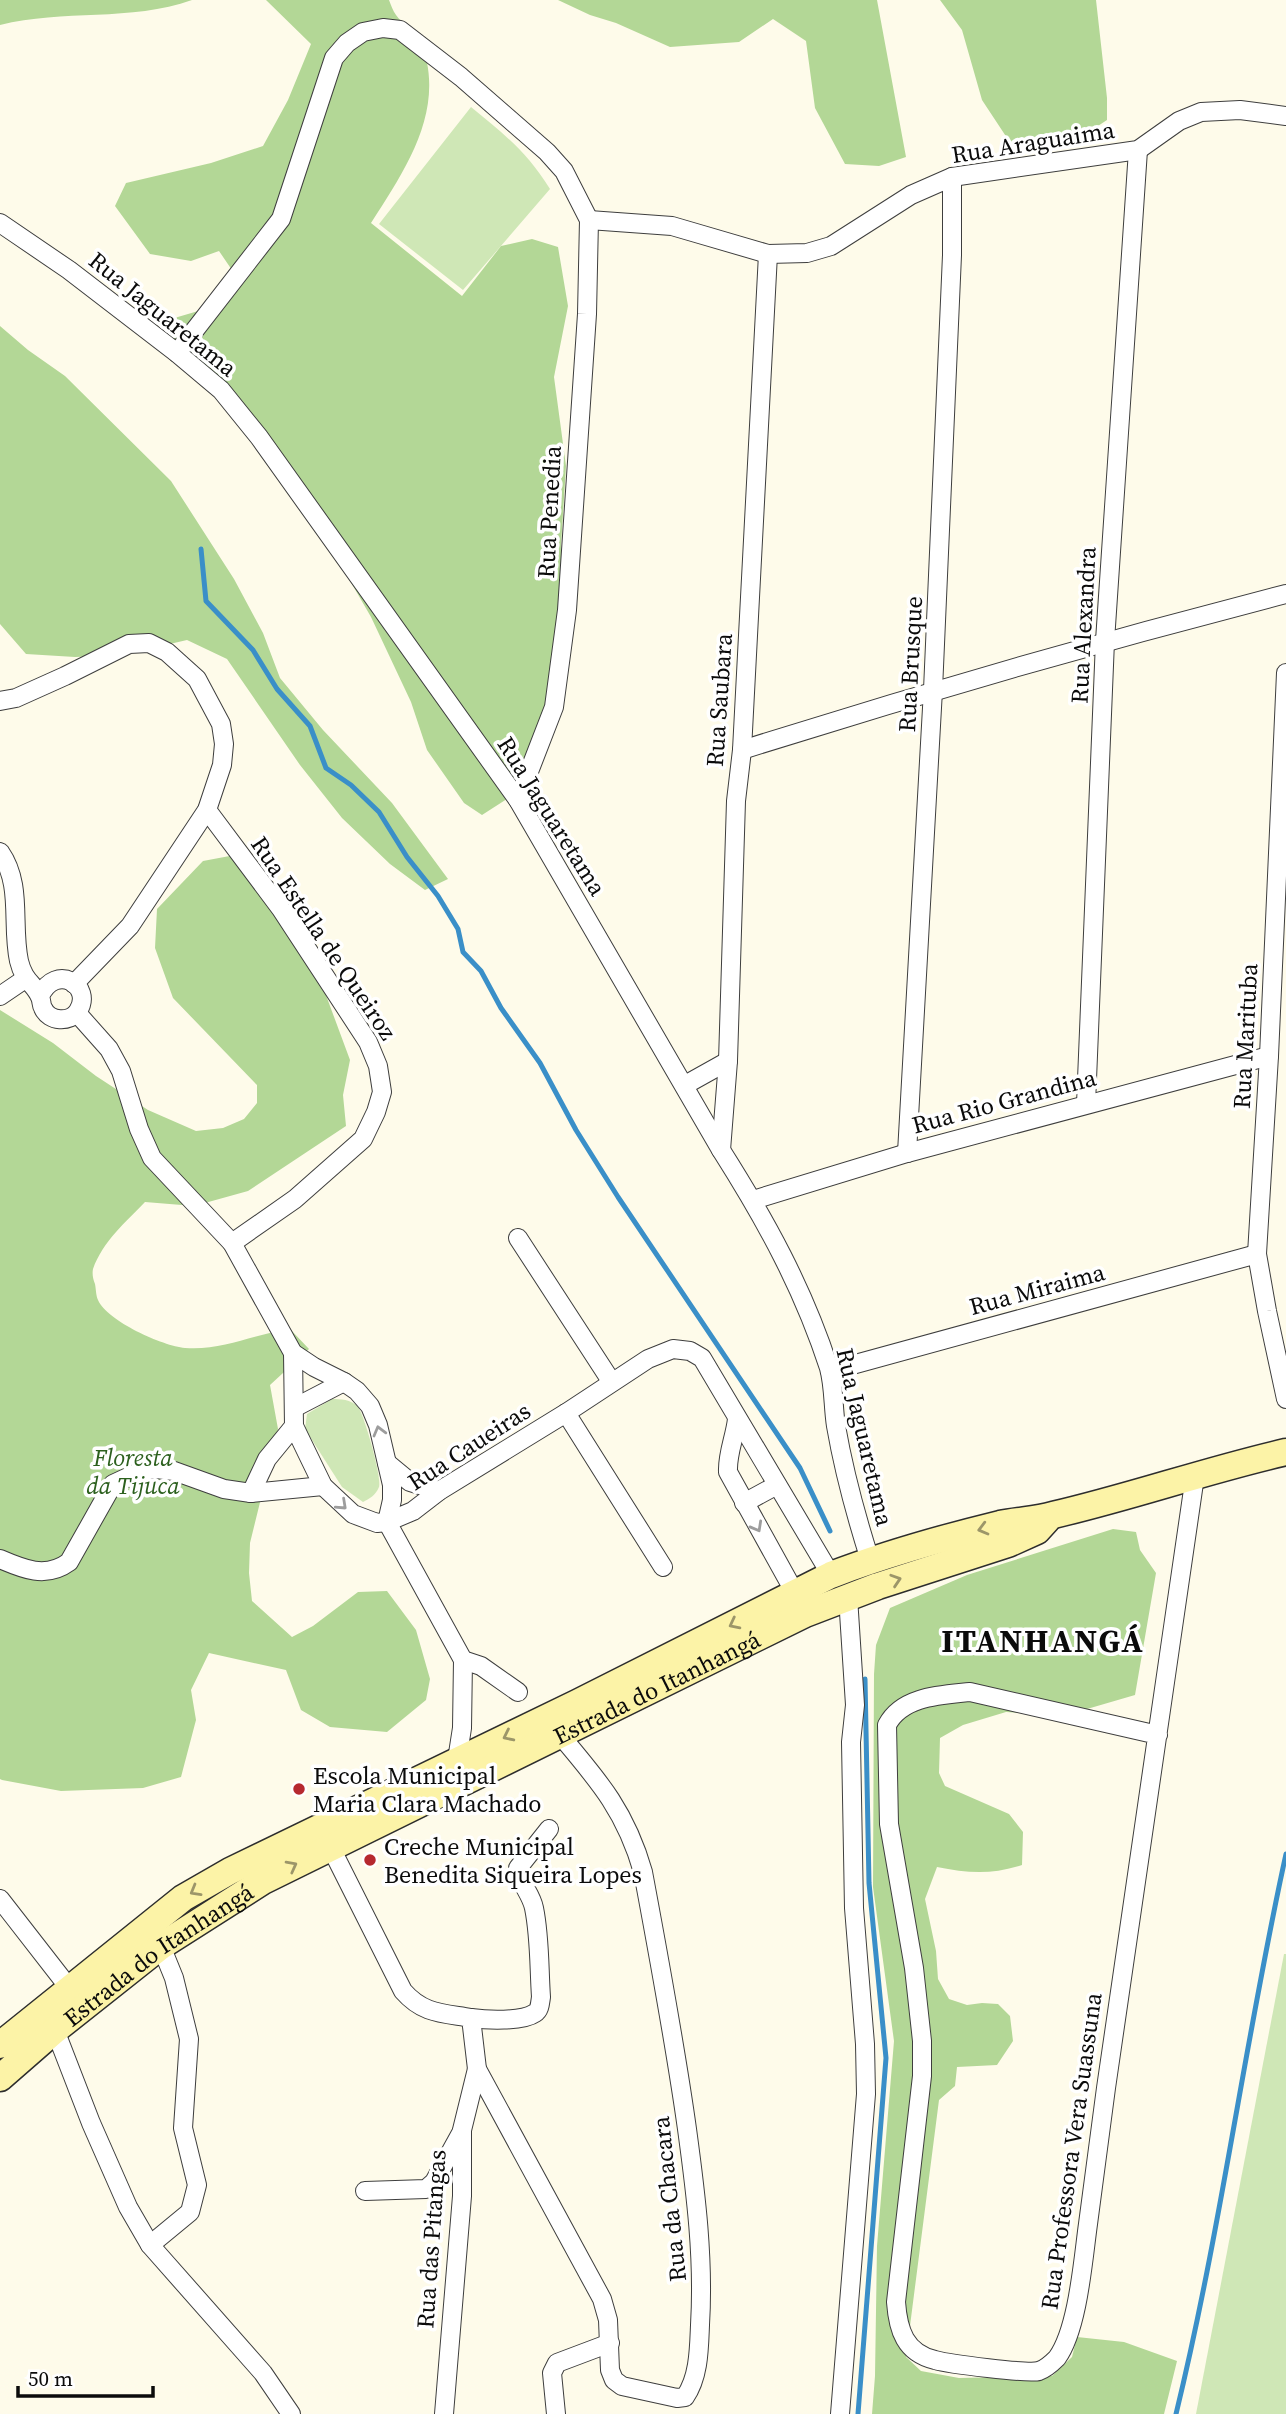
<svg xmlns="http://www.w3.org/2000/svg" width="1286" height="2414" viewBox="0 0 1286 2414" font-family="'Source Serif 4',serif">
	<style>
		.green { fill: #cfe7b6 }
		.forest { fill: #b3d796 }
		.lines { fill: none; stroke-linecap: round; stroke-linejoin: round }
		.stream { stroke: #3a8fc8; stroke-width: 5 }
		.minor-casing { stroke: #3e3e3e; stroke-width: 20 }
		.secondary-casing { stroke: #2d2d2d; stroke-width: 29 }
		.minor { stroke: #fff; stroke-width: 18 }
		.secondary { stroke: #fcf3a7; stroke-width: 26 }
		.oneway { stroke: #9d9d9d }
		.oneway2 { stroke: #9c9669 }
		.poi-dot { fill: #b6292f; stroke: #fff; stroke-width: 2.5 }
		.labels { text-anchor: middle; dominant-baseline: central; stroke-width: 7; stroke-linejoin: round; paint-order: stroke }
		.street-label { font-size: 24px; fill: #0b0b0b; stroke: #fff }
		.park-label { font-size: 24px; font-style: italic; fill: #2c601e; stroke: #fff }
		.poi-label { font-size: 24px; fill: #0b0b0b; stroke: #fff; text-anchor: start }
		.district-label { font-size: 32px; font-weight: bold; letter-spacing: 2px; fill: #0b0b0b; stroke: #fff }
	</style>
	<rect width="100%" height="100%" fill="#fefbea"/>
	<!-- green -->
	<g class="green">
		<path d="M471 107C504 134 527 152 550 189L463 290 379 224Z"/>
		<path d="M332 1399C340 1399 351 1399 358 1407 364 1414 382 1478 379 1487 376 1495 369 1499 363 1502L342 1487 305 1429 307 1414Z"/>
		<polygon points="1284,1954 1286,1954 1286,2414 1196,2414"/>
	</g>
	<!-- forest -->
	<g class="forest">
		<path d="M0 0H192C131 22 63 9 0 25Z"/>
		<path d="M266 0H389C391 5 393 11 396 15 402 24 415 28 419 37 449 106 407 167 371 223L462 296 501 246 532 239 558 247 568 306 554 377 566 466 561 545 565 634 530 784 482 815 464 803 427 750 411 702 371 617 260 425 226 383 169 343 171 319 205 309 234 273 219 251 191 261 150 254 115 206 126 183 211 163 263 146 288 100 311 44Z"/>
		<polygon points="558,0 877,0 906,157 879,166 845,164 815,108 806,41 773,19 739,42 670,47 616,23 590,15"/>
		<polygon points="940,0 1096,0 1107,98 1107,120 1072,143 1013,147 982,100 962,30"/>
		<polygon points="0,326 28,350 65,376 171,481 234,579 263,633 280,678 323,730 392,803 448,879 425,890 390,864 342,818 300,765 227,659 187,640 122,655 75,657 26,654 0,624"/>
		<path d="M235 855 310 952 350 1060 343 1095 346 1126 248 1191 194 1206 145 1202C126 1222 103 1241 93 1269 92 1274 93 1279 95 1284 96 1289 96 1296 98 1300 107 1321 163 1346 185 1348 222 1351 254 1334 290 1329L309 1349 270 1385 278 1429 250 1543 249 1573 252 1601 292 1637 313 1626 358 1592 387 1591 416 1630 430 1679 426 1700 387 1732 330 1727 301 1710 286 1670 209 1653 191 1690 196 1720 181 1777 143 1788 61 1791 2 1780 0 1779V1010L53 1043 96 1076 148 1110 196 1131 223 1128 244 1119 257 1103V1085L173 998 155 948 157 909 203 861Z"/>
		<path d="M1113 1529 1136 1532 1140 1550 1156 1573 1135 1695 1063 1716 1006 1712 963 1725 940 1738 939 1773 945 1786 1009 1814 1023 1832 1022 1865C992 1875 967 1873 937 1867L925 1899 936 1951 938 1979 949 1999 967 2005 982 2003 998 2004 1010 2016 1013 2041 997 2065 957 2067 955 2086 939 2100 906 2357 921 2371 959 2378 1052 2376 1072 2357 1077 2337 1124 2342 1177 2361 1164 2414H872L875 2376 877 2246 894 2041 873 1887 874 1674 876 1645 890 1608 967 1575Z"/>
	</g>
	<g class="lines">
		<!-- stream -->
		<g class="stream">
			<polyline points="201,549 206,601 253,650 277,689 310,726 326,768 351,785 379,812 407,857 438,896 458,929 463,952 481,971 501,1008 540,1063 576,1130 618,1197 800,1468 830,1531"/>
			<polyline points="858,2414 886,2058 869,1883 865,1679"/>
			<path d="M1176 2414C1221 2229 1245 2040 1286 1854"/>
		</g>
		<!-- minor casing -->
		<g class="minor-casing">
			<g id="minor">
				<polyline points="589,220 672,226 768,254 807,253 831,246 911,195 952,177 1138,150 1179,121 1201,112 1240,110 1286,116"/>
				<path d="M0 223 69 270 177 353 221 390 259 437 518 800 721 1150C766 1221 803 1288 829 1368 834 1386 833 1407 836 1426 844 1472 856 1516 870 1560"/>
				<polyline points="177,353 281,219 334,58 347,43 363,32 383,28 400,30 461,77 547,152 564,171 589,220 587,314 567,610 554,707 518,800"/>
				<polyline points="1286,673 1269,1056 1257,1254 1267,1311 1286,1399"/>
				<polyline points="0,701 16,698 65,676 129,644 149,643 167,652 197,679 221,724 224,744 222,765 207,810 130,926 74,984"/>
				<path d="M742 750C922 693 1103 641 1286 594"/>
				<polyline points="207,810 281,909 368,1042 378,1066 382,1092 376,1112 363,1139 295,1199 232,1243"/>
				<path d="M0 852C23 885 11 924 19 961 24 982 34 983 40 997 42 1001 41 1005 43 1008 49 1022 70 1023 78 1011 94 986 56 962 40 996"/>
				<polyline points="0,996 25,979"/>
				<polyline points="77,1013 109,1049 121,1071 139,1129 152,1158 232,1243 293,1353 314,1367 344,1382 357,1391 370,1406 378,1425 392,1485 392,1500 387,1522 463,1660 481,1666 518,1692"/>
				<polyline points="685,1085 728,1061"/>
				<polyline points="1086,1104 1105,641 1138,150"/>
				<polyline points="721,1150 728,1061 736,801 742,750 768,254"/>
				<polyline points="907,1153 933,690 952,255 952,177"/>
				<polyline points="753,1200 907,1153 1269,1056"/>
				<polyline points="518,1238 611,1381"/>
				<polyline points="293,1353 294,1426 323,1486 353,1514 377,1523 387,1522 413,1511 439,1491 566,1413 648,1359 673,1349 690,1351 702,1358 831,1575"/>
				<polyline points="830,1371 1257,1254"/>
				<polyline points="294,1408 344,1382"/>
				<polyline points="566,1413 663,1567"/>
				<path d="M737 1419C735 1437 727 1454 728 1472L800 1602"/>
				<polyline points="387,1463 410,1482 439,1491"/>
				<polyline points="251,1493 267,1459 294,1426"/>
				<polyline points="744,1503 777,1485"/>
				<path d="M0 1559C23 1569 46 1579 69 1562L113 1484 141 1471 156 1469 174 1471 224 1489 251 1493 323 1486"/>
				<path d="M1158 1735 970 1692C941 1695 902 1696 887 1725L889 1824 914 1968 922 2041V2076L896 2302C898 2330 905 2353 935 2360 949 2364 1028 2374 1039 2371 1045 2369 1053 2362 1057 2358 1078 2329 1083 2260 1088 2224 1094 2179 1100 2133 1106 2088 1134 1883 1166 1680 1195 1476"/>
				<polyline points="457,1760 462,1728 463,1660"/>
				<path d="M330 1846 403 1991C423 2014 442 2013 471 2018L477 2069 602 2299 608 2320 610 2370 614 2380 622 2386 677 2398 685 2397C699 2377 699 2349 700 2325 704 2259 696 2195 687 2129 675 2043 659 1958 643 1872 626 1812 599 1781 560 1735"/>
				<polyline points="0,1899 70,1989"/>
				<path d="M471 2018C486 2020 522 2022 535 2013 540 2010 540 2003 541 1997 539 1968 540 1937 534 1908 531 1893 519 1883 518 1868L549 1829"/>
				<polyline points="55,2030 91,2123 128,2207 150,2245 263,2373 291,2414"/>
				<polyline points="365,2191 426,2189 434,2182 461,2133"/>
				<polyline points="150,2245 190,2212 197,2185 183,2128 189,2039 174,1978 161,1946"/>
				<polyline points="444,2414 462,2196 462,2130 477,2069"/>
				<polyline points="556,2414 552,2373 557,2363 610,2343"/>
				<polyline points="840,2414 866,2094 865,2044 854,1908 851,1742 855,1705 848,1597"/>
			</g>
		</g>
		<!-- secondary casing -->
		<g class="secondary-casing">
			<g id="secondary">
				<path d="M0 2045 183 1898 230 1871 577 1703 831 1575C886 1554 943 1538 1000 1524 1018 1520 1036 1520 1053 1515 1131 1497 1207 1470 1286 1452"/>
				<path id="s1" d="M0 2078 55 2030 161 1946 263 1881 805 1614 878 1586 1008 1544 1037 1531 1047 1520"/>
			</g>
		</g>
		<!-- minor -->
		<use href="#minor" class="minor"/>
		<!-- secondary -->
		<use href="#secondary" class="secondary"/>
	</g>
	<!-- one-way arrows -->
	<defs><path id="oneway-chevron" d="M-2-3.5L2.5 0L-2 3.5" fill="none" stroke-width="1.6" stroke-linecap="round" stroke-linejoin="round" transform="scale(1.75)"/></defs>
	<g class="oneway">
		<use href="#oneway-chevron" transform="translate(379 1431) rotate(-105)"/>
		<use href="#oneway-chevron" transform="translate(342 1505) rotate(43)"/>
		<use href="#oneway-chevron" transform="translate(757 1527) rotate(61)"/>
	</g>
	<g class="oneway2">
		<use href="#oneway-chevron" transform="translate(983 1529) rotate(165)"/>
		<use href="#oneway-chevron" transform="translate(896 1580) rotate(-18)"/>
		<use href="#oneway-chevron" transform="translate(734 1624) rotate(153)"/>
		<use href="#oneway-chevron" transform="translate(508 1736) rotate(154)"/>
		<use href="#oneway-chevron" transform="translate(292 1866) rotate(-28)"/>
		<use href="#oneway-chevron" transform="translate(195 1891) rotate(150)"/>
	</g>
	<!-- markers -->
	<g class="poi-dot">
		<circle cx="299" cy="1789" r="7"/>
		<circle cx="370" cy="1860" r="7"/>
	</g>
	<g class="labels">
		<!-- street labels -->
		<g class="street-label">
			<text transform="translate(1033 142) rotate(-9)">Rua Araguaima</text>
			<text transform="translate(163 314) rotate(39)">Rua Jaguaretama</text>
			<text transform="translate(549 512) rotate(-87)">Rua Penedia</text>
			<text transform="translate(1083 625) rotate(-87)">Rua Alexandra</text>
			<text transform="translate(910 664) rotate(-87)">Rua Brusque</text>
			<text transform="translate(719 700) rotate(-86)">Rua Saubara</text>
			<text transform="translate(552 816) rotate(58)">Rua Jaguaretama</text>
			<text transform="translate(324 938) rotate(56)">Rua Estella de Queiroz</text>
			<text transform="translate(1245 1036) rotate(-87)">Rua Marituba</text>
			<text transform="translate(1004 1101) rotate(-15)">Rua Rio Grandina</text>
			<text transform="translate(1037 1289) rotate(-15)">Rua Miraima</text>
			<text transform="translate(865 1437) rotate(77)">Rua Jaguaretama</text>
			<text transform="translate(469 1446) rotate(-33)">Rua Caueiras</text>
			<text stroke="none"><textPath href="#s1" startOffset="768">Estrada do Itanhangá</textPath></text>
			<text stroke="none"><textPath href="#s1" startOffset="201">Estrada do Itanhangá</textPath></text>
			<text transform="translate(1071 2151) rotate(-82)">Rua Professora Vera Suassuna</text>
			<text transform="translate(669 2199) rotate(-96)">Rua da Chacara</text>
			<text transform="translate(431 2239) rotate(-86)">Rua das Pitangas</text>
		</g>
		<!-- park labels -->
		<g class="park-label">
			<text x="133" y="1457">Floresta<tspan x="133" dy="28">da Tijuca</tspan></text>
		</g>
		<!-- poi labels -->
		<g class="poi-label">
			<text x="313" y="1775">Escola Municipal<tspan x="313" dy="28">Maria Clara Machado</tspan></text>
			<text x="384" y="1846">Creche Municipal<tspan x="384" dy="28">Benedita Siqueira Lopes</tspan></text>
		</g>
		<!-- district labels -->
		<g class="district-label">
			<text x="1043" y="1641">ITANHANGÁ</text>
		</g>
	</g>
	<!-- scale -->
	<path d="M18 2386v10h135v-10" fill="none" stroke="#0b0b0b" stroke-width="3.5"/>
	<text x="28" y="2386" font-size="21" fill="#0b0b0b" stroke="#ffffff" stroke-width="5" paint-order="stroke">50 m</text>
</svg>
